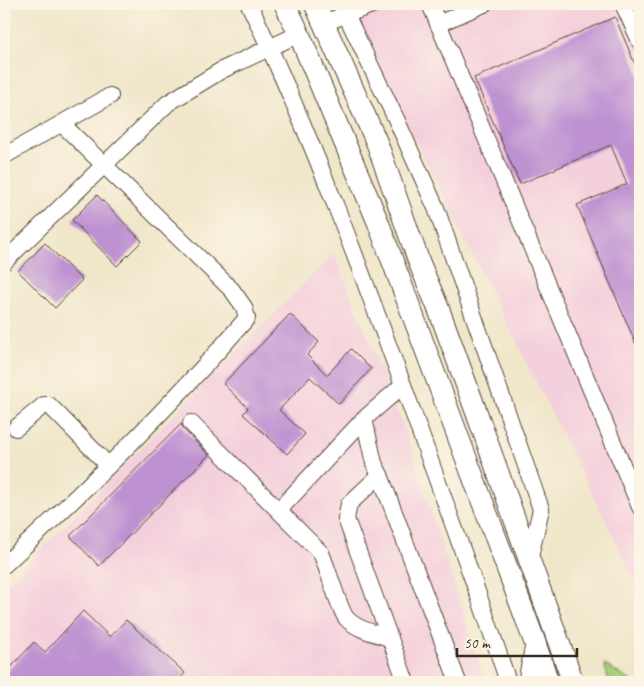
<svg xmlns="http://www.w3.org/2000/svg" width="644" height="686" viewBox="0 0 644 686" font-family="Caveat,sans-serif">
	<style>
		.built { fill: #f4cfdc }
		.green { fill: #a6cf7a; stroke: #707c4c }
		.building { fill: #be92d1 }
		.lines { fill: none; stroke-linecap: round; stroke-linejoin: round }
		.minor-casing { stroke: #564638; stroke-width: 18 }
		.major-casing { stroke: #564638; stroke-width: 23 }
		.minor { stroke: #fff; stroke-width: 16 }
		.major { stroke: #fff; stroke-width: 21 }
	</style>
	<rect width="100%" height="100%" fill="#fcf5e5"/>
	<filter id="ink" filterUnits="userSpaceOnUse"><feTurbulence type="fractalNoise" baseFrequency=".02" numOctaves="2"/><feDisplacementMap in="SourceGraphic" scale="10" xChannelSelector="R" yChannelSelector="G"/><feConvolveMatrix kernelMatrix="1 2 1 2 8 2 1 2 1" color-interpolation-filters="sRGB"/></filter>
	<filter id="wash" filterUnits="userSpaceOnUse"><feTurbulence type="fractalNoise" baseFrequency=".0096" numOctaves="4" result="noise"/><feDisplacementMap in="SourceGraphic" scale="20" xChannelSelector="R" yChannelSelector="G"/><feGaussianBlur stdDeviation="1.12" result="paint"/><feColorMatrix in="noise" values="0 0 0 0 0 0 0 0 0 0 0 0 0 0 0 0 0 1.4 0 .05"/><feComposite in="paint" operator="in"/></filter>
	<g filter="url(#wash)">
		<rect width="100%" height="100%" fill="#f0e7cb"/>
		<!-- built -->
		<g class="built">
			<polygon points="346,4 640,4 640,590 356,22"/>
			<polygon points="334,253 406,433 485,682 4,682 4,587"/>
		</g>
		<!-- green -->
		<polygon class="green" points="604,664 633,682 609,682"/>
		<g id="blocks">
			<!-- building -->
			<g class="building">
				<polygon points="615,17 640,76 640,354 577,205 627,184 611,145 520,184 474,78"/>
				<polygon points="97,195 142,241 117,266 72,220"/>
				<polygon points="45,243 82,280 55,308 18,271"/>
				<polygon points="290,314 319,342 307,355 327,375 351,349 371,369 339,404 310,377 279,410 305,434 287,454 243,414 248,408 223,384"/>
				<polygon points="181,424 184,430 209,455 99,566 70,536"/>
				<polygon points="83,611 110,637 126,620 185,673 177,682 4,682 4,675 34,642 45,652"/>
			</g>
		</g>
	</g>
	<g filter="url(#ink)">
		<use href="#blocks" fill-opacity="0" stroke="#564638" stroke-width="1"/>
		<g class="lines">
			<!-- minor casing -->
			<g class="minor-casing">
				<g id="minor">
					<path d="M249 4C313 138 364 278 415 418 446 506 479 593 508 682"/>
					<polyline points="341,4 397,121 436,208 541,509 529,561"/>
					<polyline points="430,4 640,507"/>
					<polyline points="623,4 640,41"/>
					<polyline points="324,23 374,4"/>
					<polyline points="438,24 484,4"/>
					<polyline points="4,156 110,96"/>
					<polyline points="4,262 168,103 222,70 299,34 296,27"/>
					<polyline points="364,419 374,463 380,475 458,682"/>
					<path d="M191 423 321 553C327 566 340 612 347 619 358 630 375 633 390 638"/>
					<polyline points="16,428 44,405 49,405 108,465"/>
					<polyline points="380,475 349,504 346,519 406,682"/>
					<polyline points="279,510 364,419 403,385"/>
					<path d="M4 565C89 487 172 405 247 318L244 307 232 290 62 124"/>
					<polyline points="526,682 534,643"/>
				</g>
			</g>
			<!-- major casing -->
			<g class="major-casing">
				<g id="major">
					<polyline points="285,4 296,27"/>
					<polyline points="315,4 377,143 419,262 439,310 476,411 573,682"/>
					<polyline points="299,34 378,222 534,640 548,682"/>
				</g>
			</g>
			<!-- minor -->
			<use href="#minor" class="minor"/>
			<!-- major -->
			<use href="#major" class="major"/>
		</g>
	</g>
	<!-- margin -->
	<rect width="644" height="686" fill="none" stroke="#fcf5e5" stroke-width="20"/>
	<!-- scale -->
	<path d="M457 648v8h120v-8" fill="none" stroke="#3b2a1e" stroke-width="2.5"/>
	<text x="464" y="648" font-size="15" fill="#3b2a1e" stroke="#fcf5e5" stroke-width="4" paint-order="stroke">50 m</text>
</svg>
